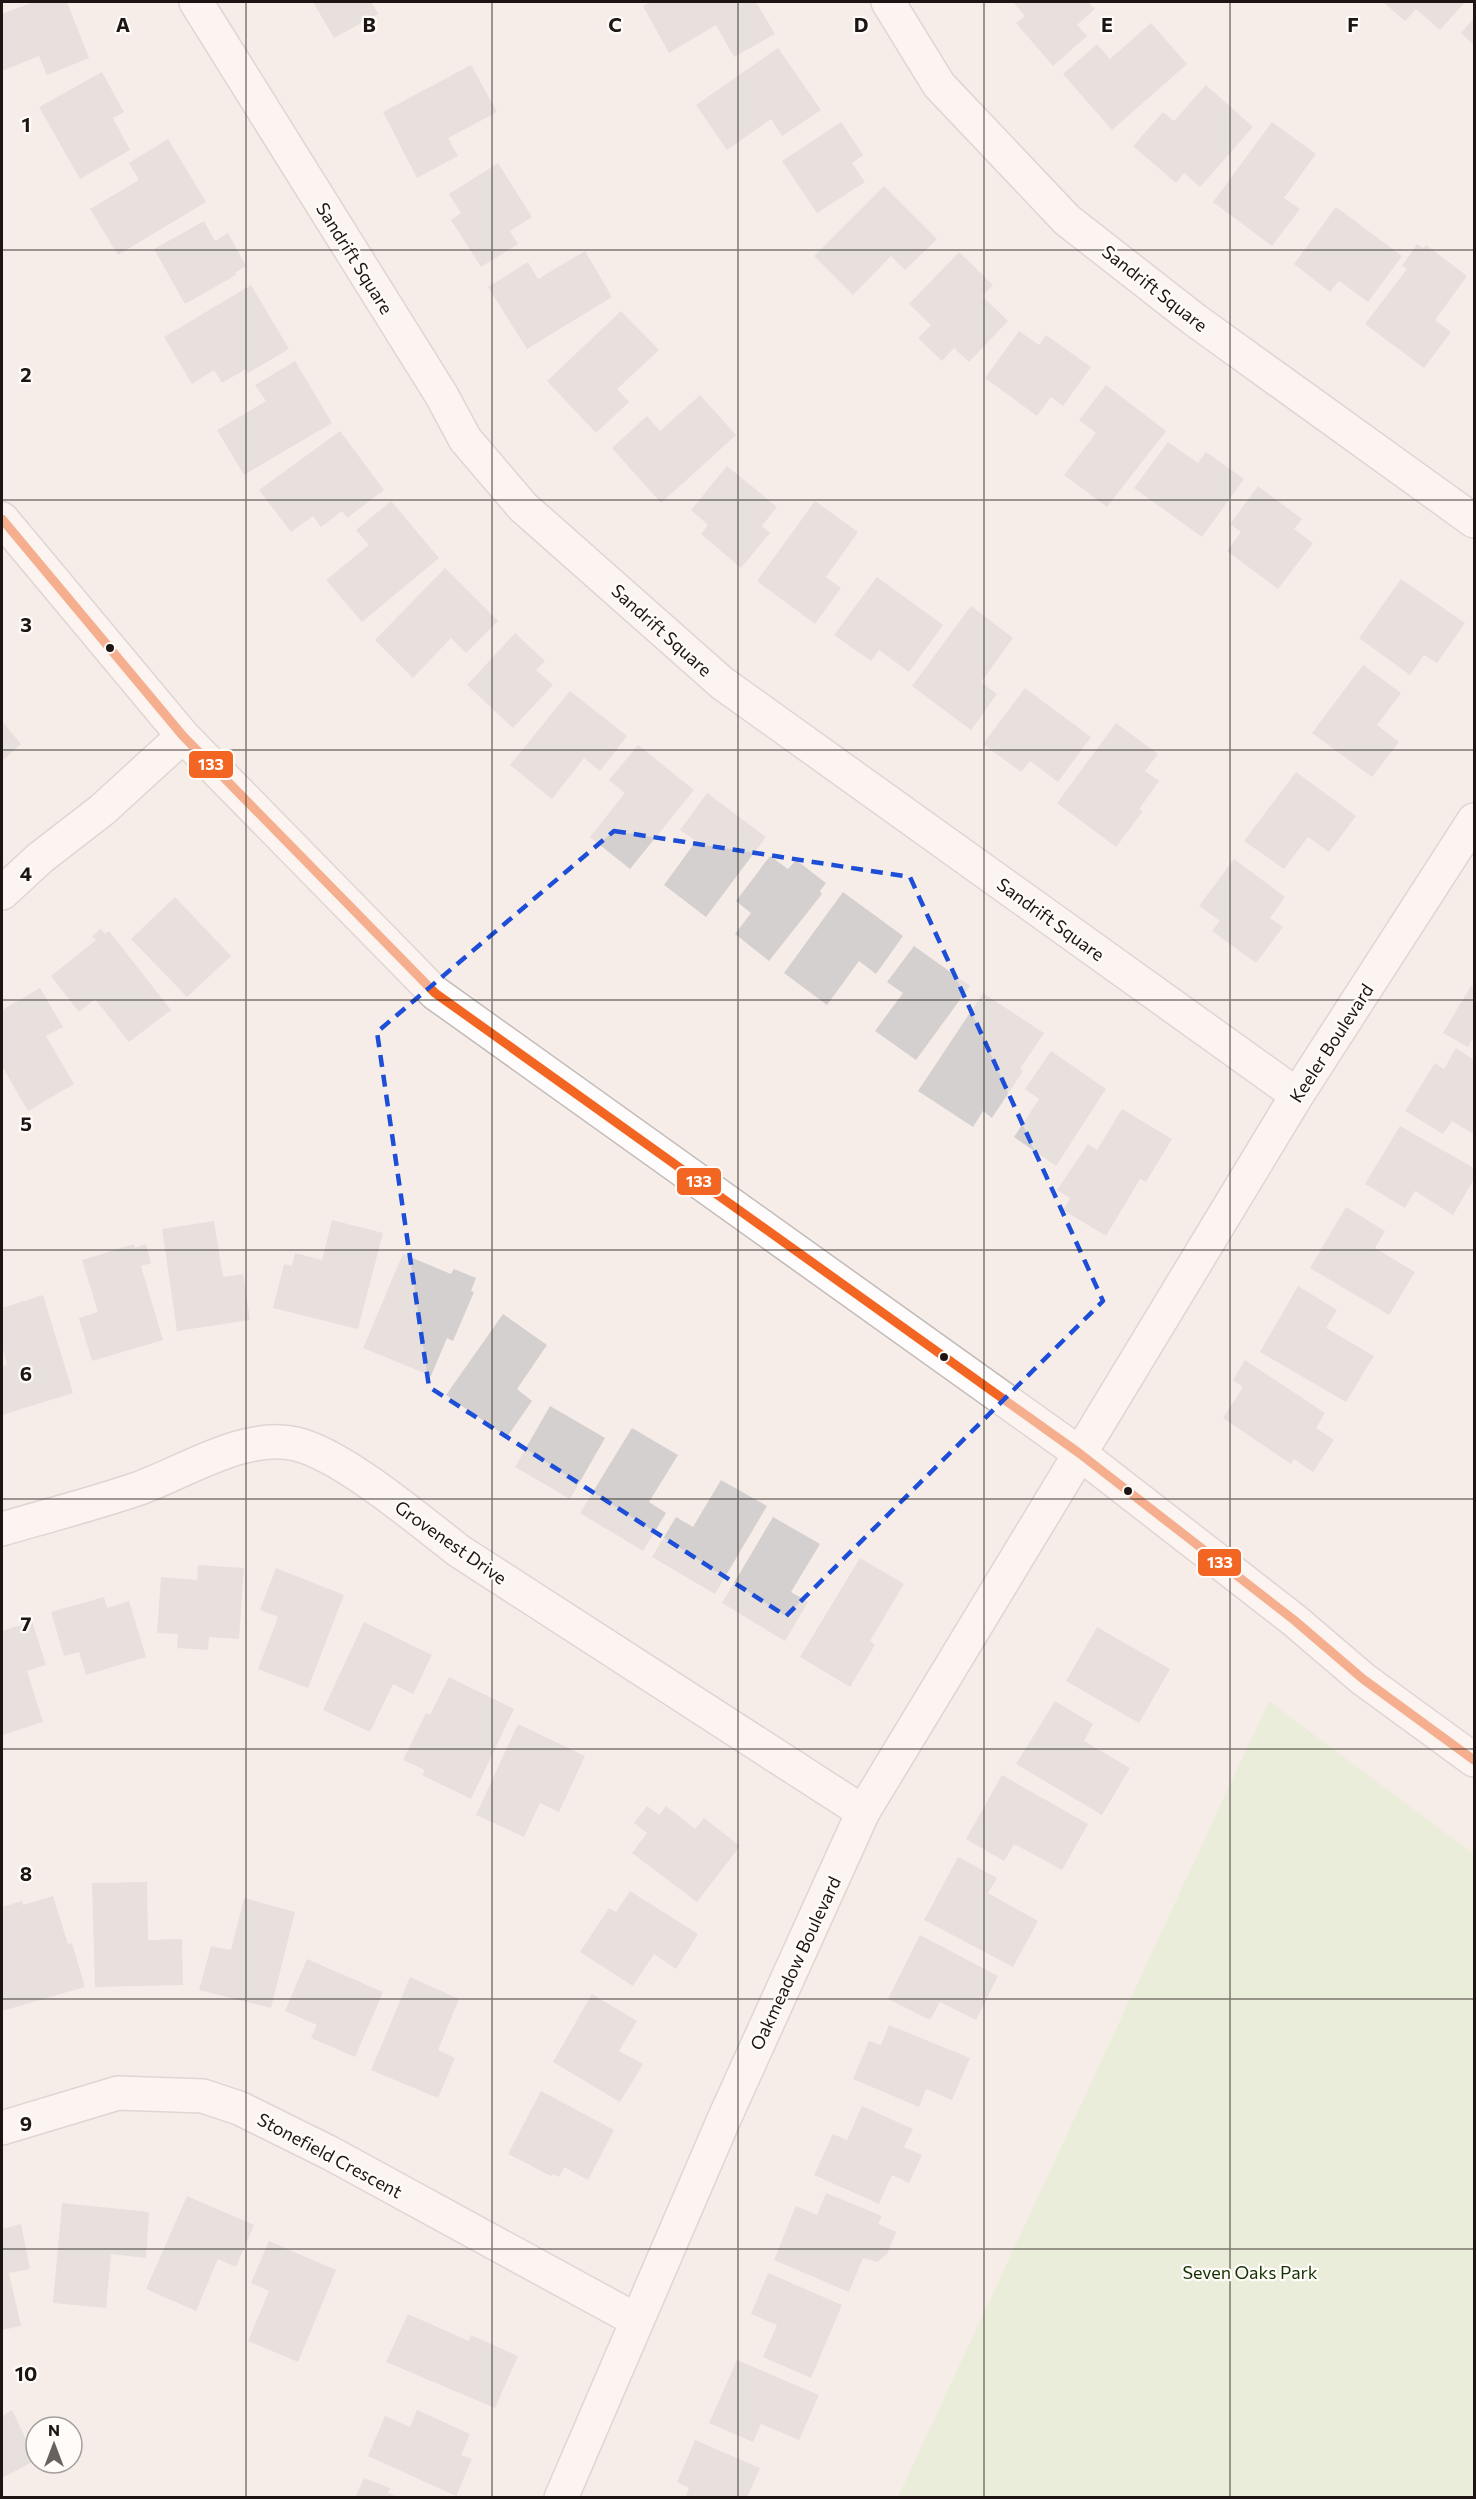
<svg xmlns="http://www.w3.org/2000/svg" width="1476" height="2499" viewBox="0 0 1476 2499" font-family="Commissioner,sans-serif">
	<style>
		.green { fill: #daeec9 }
		.building { fill: #d4d0d0 }
		.lines { fill: none; stroke-linecap: round; stroke-linejoin: round }
		.minor-casing { stroke: #c2bab7; stroke-width: 36 }
		.secondary-casing { stroke: #c2bab7; stroke-width: 36 }
		.minor { stroke: #fefcfc; stroke-width: 33 }
		.secondary { stroke: #fefcfc; stroke-width: 33 }
		.bus-1-casing { stroke: #fffbf9; stroke-width: 14 }
		.bus-1 { stroke: #f26522; stroke-width: 9 }
		.marked { fill: none; stroke: #1d4ed8; stroke-width: 4.5; stroke-dasharray: 12 8; stroke-linejoin: round }
		.grid { fill: none; stroke: #1c1513; stroke-width: 1.5; stroke-opacity: 0.55 }
		.bus-dot { fill: #1c1513; stroke: #fffbf9; stroke-width: 2 }
		.labels { text-anchor: middle; dominant-baseline: central; stroke-width: 4.5; stroke-linejoin: round; paint-order: stroke }
		.street-label { font-size: 18px; fill: #1c1513; stroke: #fffbf9 }
		.park-label { font-size: 18px; fill: #123201; stroke: #fffbf9 }
		.grid-label { font-size: 20px; text-anchor: middle; font-weight: bold; fill: #1c1513; stroke: #fffbf9; stroke-width: 4.5; stroke-linejoin: round; paint-order: stroke }
		.line-badge { stroke: #fffbf9; stroke-width: 2 }
		.badge-label { font-size: 16px; text-anchor: middle; font-weight: bold; fill: #fff }
	</style>
	<rect width="100%" height="100%" fill="#f7ede8"/>
	<!-- green -->
	<polygon class="green" points="1269,1701 1474,1854 1474,2497 898,2497"/>
	<!-- building -->
	<g class="building">
		<polygon points="34,2 67,2 89,58 47,75 39,56 2,71 2,14"/>
		<polygon points="313,2 371,2 378,14 334,38"/>
		<polygon points="650,2 756,2 775,34 734,57 716,25 669,53 643,6"/>
		<polygon points="1013,2 1088,2 1095,9 1077,25 1087,36 1053,66 1016,23 1025,16"/>
		<polygon points="1383,2 1465,2 1440,30 1416,9 1405,21"/>
		<polygon points="1474,18 1474,45 1461,33"/>
		<polygon points="1151,23 1187,64 1112,130 1063,74 1097,44 1110,59"/>
		<polygon points="778,48 821,110 782,136 771,119 727,150 696,105"/>
		<polygon points="471,65 497,112 448,138 458,156 417,178 383,112"/>
		<polygon points="102,72 124,112 113,118 130,150 80,179 39,107"/>
		<polygon points="1206,85 1253,127 1200,187 1184,173 1176,183 1133,146 1163,112 1174,121"/>
		<polygon points="841,122 863,155 852,163 865,182 817,213 782,161"/>
		<polygon points="1272,122 1316,154 1284,198 1300,209 1272,246 1213,202"/>
		<polygon points="168,139 206,202 118,255 90,209 139,180 129,163"/>
		<polygon points="498,163 532,217 510,231 518,244 481,267 451,220 461,213 449,194"/>
		<polygon points="884,186 937,239 905,270 891,256 853,295 814,256"/>
		<polygon points="1336,207 1402,256 1368,302 1339,281 1330,292 1294,264"/>
		<polygon points="204,221 215,241 228,233 246,266 235,273 236,275 185,304 154,249"/>
		<polygon points="1417,244 1423,248 1426,245 1467,276 1435,320 1451,332 1424,368 1365,324 1407,269 1402,266"/>
		<polygon points="585,251 612,297 527,349 488,287 528,262 538,279"/>
		<polygon points="959,252 993,285 982,296 1008,321 969,362 954,348 942,361 918,338 931,325 909,304"/>
		<polygon points="251,285 289,349 248,373 246,369 222,383 214,370 192,384 164,337"/>
		<polygon points="621,311 659,350 617,389 629,402 596,433 547,381"/>
		<polygon points="1019,331 1039,345 1046,335 1091,367 1063,406 1051,397 1037,416 985,378"/>
		<polygon points="295,361 332,423 244,475 217,430 266,401 255,385"/>
		<polygon points="1106,385 1166,431 1107,507 1064,475 1096,433 1079,420"/>
		<polygon points="700,395 736,435 661,503 612,448 647,416 660,431"/>
		<polygon points="340,431 384,490 347,518 342,511 321,527 313,516 291,532 259,490"/>
		<polygon points="1168,442 1198,463 1206,452 1244,479 1202,537 1134,488"/>
		<polygon points="727,466 777,507 762,526 770,533 741,568 701,534 708,525 691,510"/>
		<polygon points="1258,486 1302,519 1294,529 1313,543 1278,589 1227,551 1241,532 1230,524"/>
		<polygon points="391,501 439,558 362,622 326,580 369,545 356,530"/>
		<polygon points="815,501 858,532 826,577 841,588 815,624 757,581"/>
		<polygon points="445,568 498,621 466,653 451,638 413,678 375,640"/>
		<polygon points="877,577 943,625 909,672 879,650 871,661 834,635"/>
		<polygon points="1401,579 1465,623 1437,663 1424,655 1410,675 1359,638"/>
		<polygon points="971,606 1013,638 981,682 997,694 971,730 912,686"/>
		<polygon points="515,633 545,661 536,670 553,685 513,728 467,685"/>
		<polygon points="1363,665 1401,693 1377,725 1399,742 1372,777 1312,733"/>
		<polygon points="1025,688 1091,737 1058,782 1030,761 1021,772 983,744"/>
		<polygon points="570,691 627,736 600,771 584,758 552,799 510,765"/>
		<polygon points="2,721 21,744 2,761"/>
		<polygon points="1116,723 1158,754 1145,771 1159,781 1139,809 1143,811 1116,847 1057,803"/>
		<polygon points="638,745 694,790 630,869 590,837 625,793 609,780"/>
		<polygon points="1296,772 1356,816 1329,852 1308,837 1284,869 1244,841"/>
		<polygon points="707,793 766,837 706,917 664,885 696,841 680,830"/>
		<polygon points="770,856 788,869 796,860 826,883 820,891 822,894 769,961 735,934 751,913 736,901"/>
		<polygon points="1234,859 1285,897 1270,918 1283,927 1256,963 1212,931 1220,921 1199,906"/>
		<polygon points="843,892 903,936 876,974 859,961 827,1005 784,973"/>
		<polygon points="175,897 231,956 187,997 131,939"/>
		<polygon points="101,929 105,934 109,931 171,1010 129,1042 95,999 79,1012 51,976 96,940 92,936"/>
		<polygon points="914,946 970,986 916,1060 875,1031 903,993 887,982"/>
		<polygon points="1471,986 1474,988 1474,1041 1472,1039 1468,1047 1443,1033"/>
		<polygon points="40,988 63,1027 46,1036 74,1084 28,1111 2,1066 2,1010"/>
		<polygon points="983,993 1044,1033 1020,1069 1023,1071 992,1118 983,1111 973,1127 918,1091"/>
		<polygon points="1456,1048 1474,1060 1474,1129 1472,1133 1452,1121 1443,1134 1405,1111 1435,1063 1444,1069"/>
		<polygon points="1051,1051 1106,1089 1056,1166 1014,1137 1039,1099 1025,1089"/>
		<polygon points="1122,1109 1172,1139 1146,1182 1140,1179 1106,1236 1063,1210 1070,1198 1057,1190 1088,1144 1097,1150"/>
		<polygon points="1400,1126 1474,1168 1474,1179 1453,1215 1415,1191 1405,1208 1365,1184"/>
		<polygon points="1346,1207 1385,1231 1375,1248 1415,1272 1389,1315 1310,1268"/>
		<polygon points="332,1220 383,1233 358,1329 273,1308 284,1264 292,1266 295,1253 322,1260"/>
		<polygon points="214,1221 223,1277 243,1274 250,1320 177,1331 162,1229"/>
		<polygon points="134,1244 135,1248 146,1244 151,1263 141,1266 163,1340 92,1361 79,1318 98,1312 82,1260"/>
		<polygon points="403,1254 451,1274 454,1269 476,1278 471,1291 474,1292 453,1341 447,1338 431,1376 363,1348"/>
		<polygon points="1298,1286 1337,1310 1326,1328 1374,1356 1346,1402 1260,1352"/>
		<polygon points="43,1295 73,1393 2,1415 2,1366 7,1365 2,1346 2,1308"/>
		<polygon points="503,1314 547,1345 517,1389 532,1401 507,1437 446,1395"/>
		<polygon points="1245,1360 1325,1413 1316,1428 1334,1440 1313,1472 1294,1459 1291,1464 1223,1418 1243,1387 1233,1380"/>
		<polygon points="550,1406 605,1438 570,1499 515,1467"/>
		<polygon points="632,1428 678,1455 649,1502 666,1513 643,1551 580,1513"/>
		<polygon points="721,1480 767,1506 715,1594 652,1557 676,1517 693,1527"/>
		<polygon points="773,1517 820,1544 791,1592 808,1602 785,1641 722,1603"/>
		<polygon points="860,1558 904,1584 870,1641 875,1645 850,1687 800,1657"/>
		<polygon points="198,1565 244,1568 239,1639 209,1637 208,1650 177,1648 178,1634 157,1633 161,1577 197,1580"/>
		<polygon points="276,1568 344,1595 308,1688 258,1669 278,1617 260,1610"/>
		<polygon points="104,1597 107,1608 129,1601 146,1657 86,1675 79,1652 64,1656 51,1612"/>
		<polygon points="32,1621 46,1665 27,1671 43,1722 2,1735 2,1631"/>
		<polygon points="364,1622 432,1655 413,1694 393,1684 370,1732 323,1710"/>
		<polygon points="1097,1627 1170,1669 1139,1723 1066,1681"/>
		<polygon points="449,1677 514,1709 471,1799 422,1775 425,1770 403,1760 426,1713 430,1715"/>
		<polygon points="1055,1701 1093,1724 1084,1741 1130,1768 1102,1815 1016,1764"/>
		<polygon points="518,1724 585,1756 559,1812 540,1803 524,1837 476,1815"/>
		<polygon points="1002,1775 1088,1824 1062,1870 1014,1844 1004,1861 966,1839"/>
		<polygon points="647,1806 659,1815 666,1806 695,1829 704,1818 740,1846 697,1902 632,1853 647,1833 634,1823"/>
		<polygon points="958,1857 997,1878 988,1893 1038,1921 1013,1967 924,1920"/>
		<polygon points="147,1882 148,1940 182,1939 183,1985 95,1987 92,1883"/>
		<polygon points="630,1891 698,1934 676,1969 654,1954 633,1986 580,1952 609,1908 616,1912"/>
		<polygon points="53,1896 68,1944 72,1943 85,1987 2,2011 2,1907 22,1901 23,1905"/>
		<polygon points="244,1898 295,1912 271,2008 199,1990 211,1946 231,1950"/>
		<polygon points="920,1935 998,1976 976,2020 940,2002 930,2020 888,1999"/>
		<polygon points="307,1959 383,1992 355,2057 311,2038 317,2025 285,2011"/>
		<polygon points="410,1977 459,1999 438,2050 455,2058 438,2098 371,2070"/>
		<polygon points="592,1994 637,2021 619,2051 643,2064 620,2102 553,2062"/>
		<polygon points="889,2025 970,2058 952,2100 926,2089 919,2107 853,2079 869,2041 881,2045"/>
		<polygon points="541,2091 614,2130 588,2180 564,2167 559,2177 553,2174 551,2176 508,2154"/>
		<polygon points="862,2106 913,2129 904,2147 922,2155 909,2183 892,2175 879,2204 814,2175 833,2134 847,2140"/>
		<polygon points="826,2193 882,2216 878,2224 896,2232 887,2254 877,2262 863,2258 849,2292 774,2260 796,2206 817,2215"/>
		<polygon points="187,2196 254,2225 236,2267 218,2259 196,2311 146,2289"/>
		<polygon points="62,2203 149,2212 146,2258 111,2254 106,2308 53,2303"/>
		<polygon points="21,2224 30,2269 9,2273 21,2326 2,2330 2,2229"/>
		<polygon points="269,2241 336,2270 298,2362 248,2341 269,2291 251,2283"/>
		<polygon points="768,2273 842,2305 811,2378 763,2357 777,2325 751,2314"/>
		<polygon points="408,2314 469,2341 471,2335 518,2356 495,2408 386,2362"/>
		<polygon points="737,2360 819,2395 799,2440 761,2424 753,2442 709,2423"/>
		<polygon points="12,2410 36,2460 2,2478 2,2416"/>
		<polygon points="417,2410 470,2434 461,2455 472,2459 456,2496 368,2456 385,2416 410,2427"/>
		<polygon points="695,2440 760,2468 747,2498 685,2498 689,2488 677,2482"/>
		<polygon points="364,2478 390,2488 388,2493 400,2498 355,2498"/>
	</g>
	<g class="lines">
		<!-- minor casing -->
		<g class="minor-casing">
			<g id="minor">
				<polyline points="196,2 442,396 465,439 523,507 722,683 1297,1095"/>
				<polyline points="888,2 939,85 1067,220 1195,320 1474,521"/>
				<polyline points="2,893 40,858 102,810 183,736"/>
				<path d="M2 1529C46 1516 93 1504 137 1489 185 1472 245 1432 296 1444 343 1455 420 1521 459 1551L863 1812"/>
				<polyline points="2,2128 118,2093 203,2096 239,2108 330,2153 636,2320"/>
				<polyline points="561,2498 724,2119 863,1812 1297,1095 1474,820"/>
			</g>
		</g>
		<!-- secondary casing -->
		<g class="secondary-casing">
			<polyline id="secondary" points="2,519 183,736 435,993 1079,1453 1294,1620 1363,1679 1474,1760"/>
		</g>
		<!-- minor -->
		<use href="#minor" class="minor"/>
		<!-- secondary -->
		<use href="#secondary" class="secondary"/>
		<!-- bus-1 casing -->
		<g class="bus-1-casing">
			<polyline id="bus-1" points="2,519 183,736 435,993 1079,1453 1294,1620 1363,1679 1474,1760"/>
		</g>
		<!-- bus-1 -->
		<use href="#bus-1" class="bus-1"/>
	</g>
	<!-- marked area -->
	<path d="M0 0H1476V2499H0ZM614 831 910 877 1103 1301 786 1616 429 1387 377 1032Z" fill="#f7ede8" fill-opacity=".55" fill-rule="evenodd"/>
	<path class="marked" d="M614 831 910 877 1103 1301 786 1616 429 1387 377 1032Z"/>
	<!-- grid -->
	<path class="grid" d="M246 2V2498M492 2V2498M738 2V2498M984 2V2498M1230 2V2498M2 250H1474M2 500H1474M2 750H1474M2 1000H1474M2 1250H1474M2 1499H1474M2 1749H1474M2 1999H1474M2 2249H1474"/>
	<!-- markers -->
	<g class="bus-dot">
		<circle cx="110" cy="648" r="5"/>
		<circle cx="944" cy="1357" r="5"/>
		<circle cx="1128" cy="1491" r="5"/>
	</g>
	<g class="labels">
		<!-- street labels -->
		<g class="street-label">
			<text transform="translate(355 258) rotate(58)">Sandrift Square</text>
			<text transform="translate(1155 288) rotate(38)">Sandrift Square</text>
			<text transform="translate(662 630) rotate(42)">Sandrift Square</text>
			<text transform="translate(1051 919) rotate(36)">Sandrift Square</text>
			<text transform="translate(1331 1043) rotate(-57)">Keeler Boulevard</text>
			<text transform="translate(451 1542) rotate(35)">Grovenest Drive</text>
			<text transform="translate(795 1963) rotate(-65)">Oakmeadow Boulevard</text>
			<text transform="translate(330 2155) rotate(28)">Stonefield Crescent</text>
		</g>
		<!-- park labels -->
		<g class="park-label">
			<text x="1250" y="2272">Seven Oaks Park</text>
		</g>
	</g>
	<g class="grid-label">
		<text x="123" y="32">A</text>
		<text x="369" y="32">B</text>
		<text x="615" y="32">C</text>
		<text x="861" y="32">D</text>
		<text x="1107" y="32">E</text>
		<text x="1353" y="32">F</text>
		<text x="26" y="132">1</text>
		<text x="26" y="382">2</text>
		<text x="26" y="632">3</text>
		<text x="26" y="881">4</text>
		<text x="26" y="1131">5</text>
		<text x="26" y="1381">6</text>
		<text x="26" y="1631">7</text>
		<text x="26" y="1881">8</text>
		<text x="26" y="2131">9</text>
		<text x="26" y="2381">10</text>
	</g>
	<g class="line-badge">
		<rect x="188" y="750" width="46" height="29" rx="6" fill="#f26522"/>
		<rect x="676" y="1167" width="46" height="29" rx="6" fill="#f26522"/>
		<rect x="1197" y="1548" width="45" height="29" rx="6" fill="#f26522"/>
	</g>
	<g class="badge-label">
		<text x="211" y="770">133</text>
		<text x="699" y="1187">133</text>
		<text x="1220" y="1568">133</text>
	</g>
	<!-- border -->
	<rect width="1476" height="2499" fill="none" stroke="#1c1513" stroke-width="6"/>
	<!-- north arrow -->
	<g transform="translate(54 2445)"><circle r="28" fill="#fffbf9" stroke="#a49f9d" stroke-width="1.5"/>
	<path d="M0-4.5L10 22L0 15L-10 22Z" fill="#69615e"/>
	<text y="-9" font-size="16" font-weight="bold" text-anchor="middle" fill="#1c1513">N</text>
	</g>
</svg>
